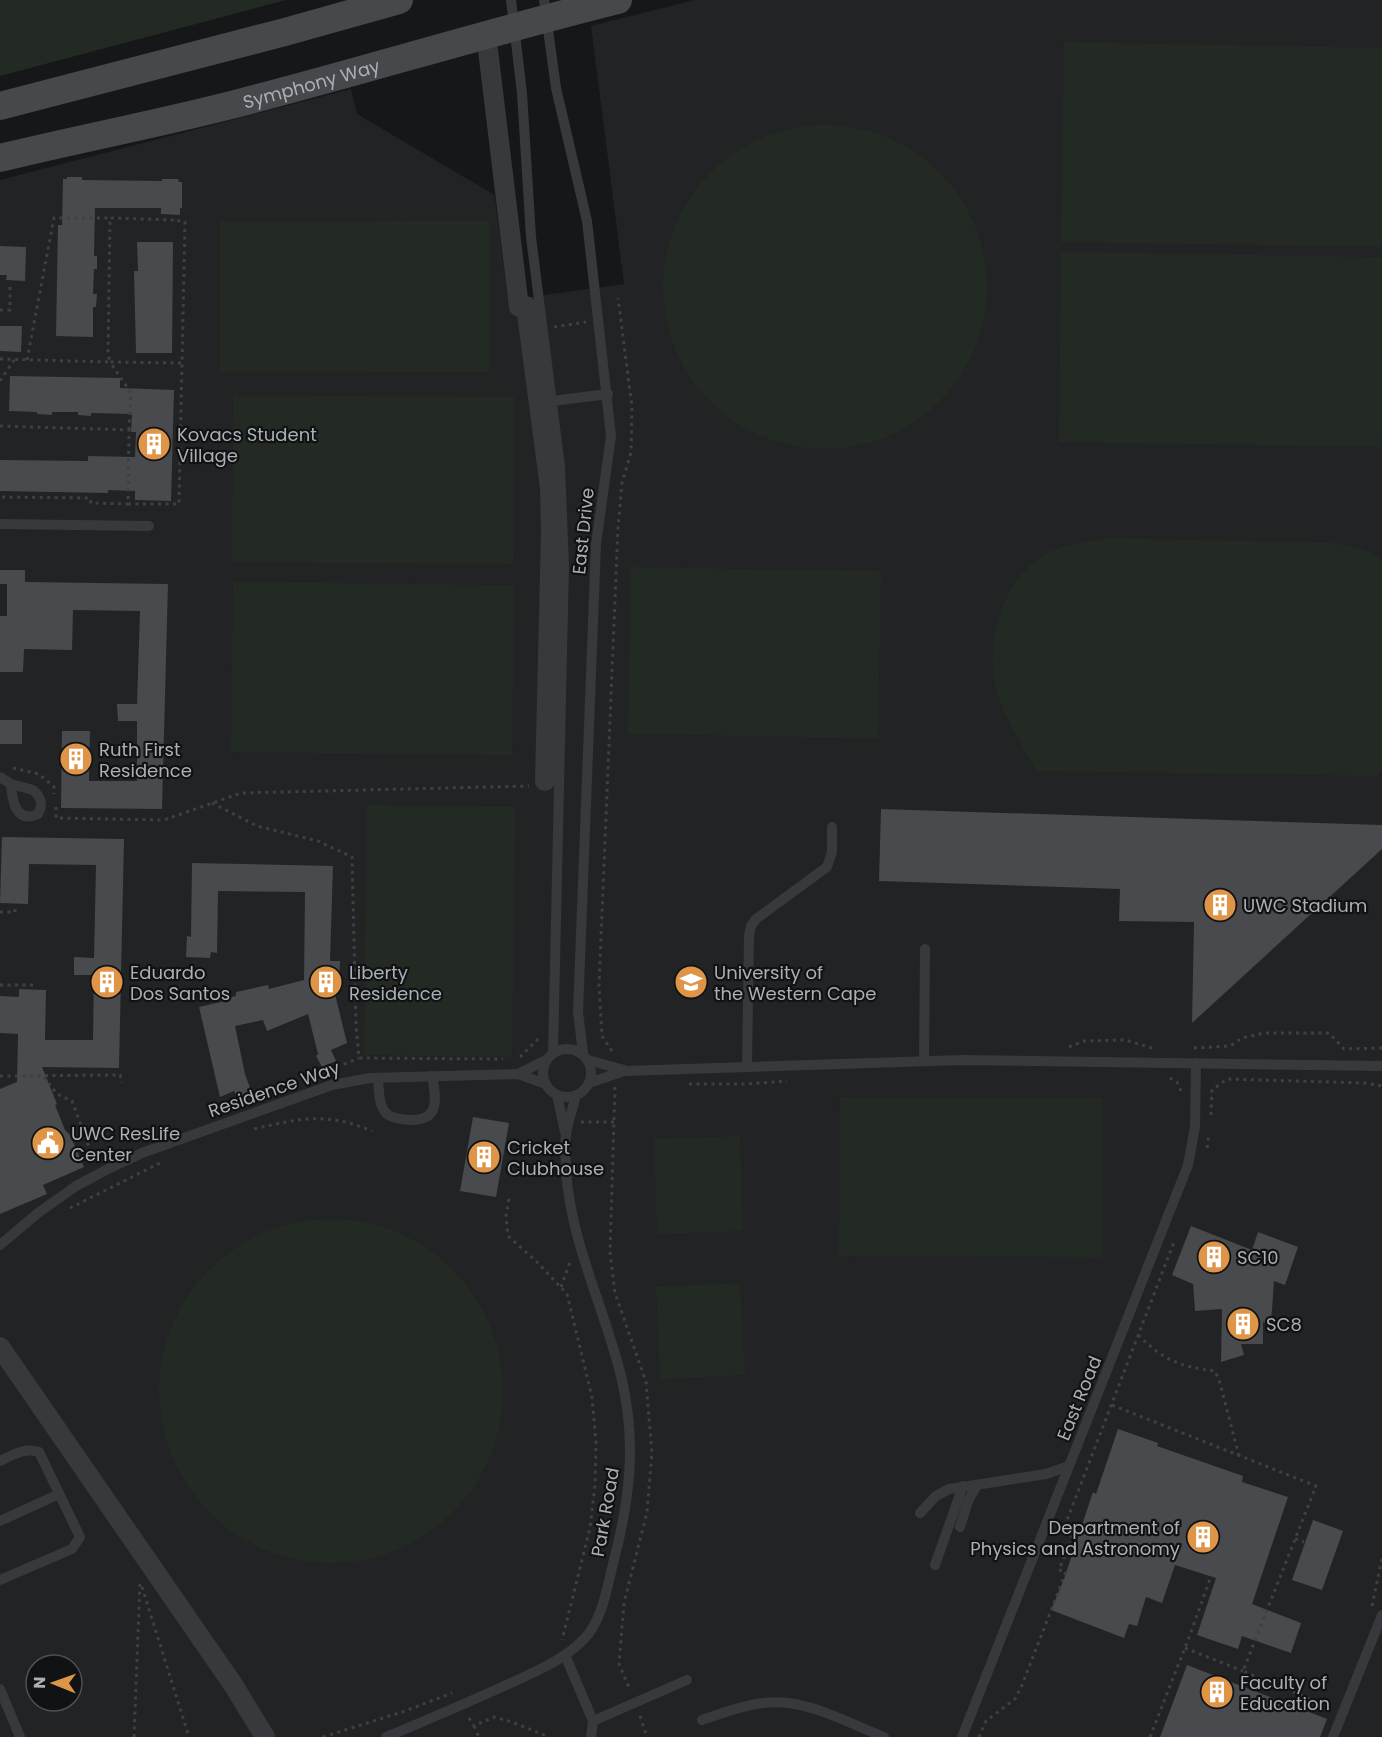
<svg xmlns="http://www.w3.org/2000/svg" width="1382" height="1737" viewBox="0 0 1382 1737" font-family="Poppins,sans-serif">
	<style>
		.built { fill: #222325; fill-rule: evenodd }
		.green { fill: #232a23 }
		.building { fill: #484a4d }
		.lines { fill: none; stroke-linecap: round; stroke-linejoin: round }
		.path { stroke: #3e4043; stroke-width: 3; stroke-dasharray: 3 4.5; stroke-linecap: butt }
		.lane { stroke: #38393d; stroke-width: 10 }
		.street { stroke: #38393d; stroke-width: 20 }
		.secondary { stroke: #46484c; stroke-width: 28 }
		.labels { text-anchor: middle; dominant-baseline: central; stroke-width: 4.5; stroke-linejoin: round; paint-order: stroke }
		.street-label { font-size: 18px; fill: #aab0b6; stroke: #111213 }
		.poi-label { font-size: 18px; fill: #aab0b6; stroke: #111213; text-anchor: start }
	</style>
	<rect width="100%" height="100%" fill="#161718"/>
	<!-- built -->
	<path class="built" d="M695 0H1382V1737H0V180L351 89 357 114 493 194 495 198 508 300 624 284 591 26ZM36 1665H72V1701H36Z"/>
	<!-- green -->
	<g class="green">
		<polygon points="0,0 286,0 0,76"/>
		<polygon points="1064,42 1382,48 1382,247 1061,242"/>
		<circle cx="825" cy="287" r="162"/>
		<polygon points="489,221 489,372 220,373 220,222"/>
		<polygon points="1061,252 1382,257 1381,447 1059,442"/>
		<polygon points="233,395 514,397 513,564 232,562"/>
		<path d="M1110 538 1333 543 1364 549 1382 559V770L1376 776 1036 771C1024 748 1009 725 1000 701 982 656 997 592 1035 561 1054 545 1086 542 1110 538Z"/>
		<polygon points="631,567 881,571 878,738 628,734"/>
		<polygon points="233,582 514,585 512,755 231,752"/>
		<polygon points="367,805 515,807 512,1057 364,1055"/>
		<polygon points="840,1097 1102,1098 1102,1257 839,1256"/>
		<polygon points="740,1136 743,1231 657,1234 654,1139"/>
		<circle cx="331" cy="1391" r="172"/>
		<polygon points="740,1283 745,1375 660,1379 656,1287"/>
	</g>
	<!-- building -->
	<g class="building">
		<polygon points="67,177 82,177 82,180 162,181 162,179 178,179 179,182 182,182 182,208 180,208 180,215 161,214 161,208 95,208 94,256 97,256 97,269 94,269 93,294 97,294 96,307 93,307 93,337 56,336 58,225 62,225 63,179 67,179"/>
		<polygon points="137,242 173,242 172,353 136,353 134,271 138,271"/>
		<polygon points="0,246 26,247 25,281 6,280 7,275 0,275"/>
		<polygon points="0,326 22,326 21,352 0,351"/>
		<polygon points="10,376 120,378 120,388 174,390 171,501 135,500 135,491 108,490 108,493 0,491 0,460 88,461 88,456 135,457 136,432 131,432 132,414 91,413 91,416 78,415 78,412 52,412 52,415 37,414 37,412 9,411"/>
		<polygon points="0,570 25,570 25,582 168,584 162,809 61,808 62,731 90,731 89,781 137,781 137,721 118,721 117,704 137,704 140,611 73,610 72,650 24,649 23,672 0,672 0,616 7,616 7,584 0,584"/>
		<rect x="0" y="720" width="22" height="24"/>
		<polygon points="881,809 1382,825 1382,849 1192,1023 1194,922 1119,921 1120,889 879,881"/>
		<polygon points="2,837 124,839 119,1068 42,1067 57,1104 55,1105 65,1130 70,1135 84,1167 43,1185 47,1194 0,1214 0,1089 17,1082 18,1034 0,1033 0,996 19,997 19,989 46,990 45,1040 93,1040 94,975 74,975 74,957 94,958 96,865 29,864 28,904 0,903"/>
		<polygon points="192,863 333,866 330,961 340,961 339,983 332,982 347,1043 331,1050 336,1061 322,1067 316,1056 318,1054 308,1014 267,1031 263,1020 235,1026 245,1074 253,1096 239,1101 234,1091 220,1097 199,1007 221,1002 221,999 236,996 236,992 268,985 269,989 304,980 305,892 218,891 217,953 211,952 210,958 186,957 187,936 191,937"/>
		<polygon points="473,1117 509,1123 496,1197 460,1191"/>
		<polygon points="1191,1226 1252,1250 1258,1232 1298,1247 1285,1285 1274,1281 1271,1324 1263,1322 1263,1344 1241,1344 1244,1355 1221,1362 1222,1309 1195,1311 1193,1284 1172,1275"/>
		<polygon points="1118,1429 1158,1443 1157,1446 1243,1476 1242,1482 1288,1497 1252,1604 1301,1623 1291,1653 1242,1636 1238,1649 1197,1635 1216,1578 1175,1565 1162,1603 1146,1597 1137,1626 1129,1624 1124,1638 1051,1610 1064,1579 1093,1492 1096,1494"/>
		<polygon points="1313,1520 1343,1531 1322,1590 1292,1580"/>
		<polygon points="1187,1665 1327,1719 1320,1737 1160,1737"/>
	</g>
	<g class="lines">
		<!-- path -->
		<g class="path">
			<polyline points="0,310 10,310 10,287"/>
			<polyline points="554,327 586,322"/>
			<polyline points="0,359 110,362 108,354 110,218 173,220 174,216"/>
			<polyline points="27,360 54,218 110,218"/>
			<polyline points="0,381 14,360"/>
			<polyline points="0,426 129,430 128,504 91,503 90,498 0,497"/>
			<polyline points="129,430 131,393 110,362 182,363 185,222 174,220"/>
			<polyline points="128,504 179,504 182,363"/>
			<polyline points="13,768 39,774 54,787 54,794"/>
			<polyline points="212,803 257,826 318,841 352,857 356,1025 359,1058 503,1059"/>
			<polyline points="56,807 56,818 164,820 241,793 529,786"/>
			<polyline points="0,912 15,912 15,906"/>
			<polyline points="0,985 33,985 33,991"/>
			<polyline points="1069,1047 1084,1041 1125,1040 1152,1048"/>
			<polyline points="1194,1048 1230,1046 1242,1038 1264,1033 1329,1033 1344,1049 1382,1048"/>
			<polyline points="612,1051 602,1036 599,986 618,527 622,483 631,452 632,407 618,298"/>
			<polyline points="520,1057 539,1038"/>
			<polyline points="330,1070 359,1058"/>
			<polyline points="0,1076 120,1075 122,1083"/>
			<polyline points="44,1077 57,1094 72,1101 94,1161"/>
			<polyline points="1170,1078 1177,1082 1181,1091"/>
			<polyline points="689,1084 747,1084 787,1081"/>
			<polyline points="615,1087 610,1252 615,1293 646,1382 652,1453 647,1512 624,1603 619,1664 630,1690"/>
			<polyline points="1211,1115 1212,1090 1227,1079 1365,1083 1382,1086"/>
			<polyline points="581,1122 614,1122"/>
			<path d="M254 1129C301 1118 326 1112 372 1131"/>
			<polyline points="1207,1148 1209,1134"/>
			<polyline points="509,1199 506,1216 508,1236 537,1262 567,1294 592,1397 596,1443 595,1485 590,1528 562,1640"/>
			<polyline points="70,1208 164,1161"/>
			<polyline points="561,1287 570,1262"/>
			<path d="M1138 1335C1165 1361 1178 1366 1215 1371L1220 1383 1239 1456"/>
			<polyline points="1112,1405 1316,1486 1243,1671 1331,1708"/>
			<polyline points="1295,1539 1304,1542"/>
			<polyline points="142,1587 189,1737"/>
			<polyline points="1372,1606 1382,1558"/>
			<polyline points="1185,1648 1243,1671"/>
			<polyline points="640,1716 647,1737"/>
			<polyline points="469,1718 474,1726 494,1717 512,1722 549,1737"/>
			<polyline points="474,1726 479,1737"/>
			<polyline points="134,1737 140,1583"/>
			<polyline points="323,1737 405,1711 452,1693"/>
			<polyline points="979,1737 986,1721 1015,1699 1022,1685 1066,1572 1059,1570 1072,1537 1064,1528 1174,1242"/>
			<polyline points="1150,1737 1190,1635 1210,1579"/>
		</g>
		<!-- lane -->
		<g class="lane">
			<polyline points="511,0 522,93 531,237 560,467 564,565 553,1053"/>
			<polyline points="544,0 556,88 587,221 611,436 596,544 578,1012 583,1053"/>
			<polyline points="552,401 608,394"/>
			<polyline points="0,524 149,526"/>
			<path d="M0 777 11 784 33 790C41 797 44 804 38 814 16 824 12 801 11 784"/>
			<circle cx="567" cy="1073" r="24"/>
			<polyline points="588,1060 624,1070"/>
			<polyline points="924,1061 925,949"/>
			<polyline points="747,1066 749,936 751,926 756,919 827,867 832,852 832,827"/>
			<polyline points="518,1074 546,1060"/>
			<path d="M378 1078C379 1088 378 1106 387 1114 392 1119 403 1119 409 1120 441 1121 436 1098 432 1076"/>
			<polyline points="589,1083 624,1071 963,1060 1382,1066"/>
			<polyline points="557,1095 565,1132"/>
			<polyline points="0,1245 38,1213 76,1186 108,1169 142,1153 332,1085 370,1078 518,1074 546,1084"/>
			<path d="M0 1461C13 1455 25 1447 39 1452L80 1537 72 1549 0 1580"/>
			<polyline points="920,1513 936,1496 949,1489 1046,1474 1069,1466"/>
			<polyline points="0,1521 59,1494"/>
			<polyline points="960,1527 968,1501 977,1485"/>
			<polyline points="935,1565 963,1486"/>
			<polyline points="565,1655 593,1721 591,1737"/>
			<polyline points="0,1689 20,1737"/>
			<path d="M702 1720C729 1711 758 1699 788 1703 821 1707 853 1725 884 1737"/>
			<polyline points="593,1721 687,1680"/>
			<path d="M386 1737C425 1721 464 1704 502 1687 530 1674 562 1662 584 1639 602 1621 607 1588 613 1564 630 1499 637 1442 621 1376 604 1307 571 1243 566 1171 566 1159 564 1146 566 1135 568 1121 573 1108 576 1095"/>
			<polyline points="962,1737 1188,1165 1195,1127 1196,1063"/>
			<polyline points="1333,1737 1382,1615"/>
		</g>
		<!-- street -->
		<g class="street">
			<polyline points="488,50 519,307 526,306 550,488 551,531 545,781"/>
			<polyline points="0,1347 234,1686 265,1737"/>
		</g>
		<!-- secondary -->
		<g class="secondary">
			<polyline points="0,106 285,32 399,0"/>
			<path id="s1" d="M0 158C78 139 157 124 235 104 363 71 489 32 618 0"/>
		</g>
	</g>
	<!-- icons -->
	<defs>
		<g id="building-disc" transform="scale(1.725)"><circle r="9.5" fill="#df9547" stroke="#111213"/><path d="M-4-6H4V6H1V3H-1V6H-4ZM-2.5-4.3h1.7v1.8h-1.7ZM.8-4.3h1.7v1.8H.8ZM-2.5-1h1.7V.8h-1.7ZM.8-1h1.7V.8H.8Z" fill="#fff"/></g>
		<g id="university-disc" transform="scale(1.725)"><circle r="9.5" fill="#df9547" stroke="#111213"/><path d="M0-5L7-2L0 1L-7-2ZM-4 1L0 2.5L4 1V4Q0 6-4 4Z" fill="#fff"/></g>
		<g id="civic-disc" transform="scale(1.725)"><circle r="9.5" fill="#df9547" stroke="#111213"/><path d="M-.6-6.5H3V-4.5H.6V-3L4-1V1h2V6H-6V1h2V-1L-.6-3ZM-1.2 2.5V6h2.4V2.5Z" fill="#fff"/></g>
	</defs>
	<g fill-rule="evenodd">
		<use href="#building-disc" x="154" y="444"/>
		<use href="#building-disc" x="76" y="759"/>
		<use href="#building-disc" x="1220" y="905"/>
		<use href="#building-disc" x="107" y="982"/>
		<use href="#building-disc" x="326" y="982"/>
		<use href="#university-disc" x="691" y="982"/>
		<use href="#civic-disc" x="48" y="1143"/>
		<use href="#building-disc" x="484" y="1157"/>
		<use href="#building-disc" x="1214" y="1257"/>
		<use href="#building-disc" x="1243" y="1324"/>
		<use href="#building-disc" x="1203" y="1537"/>
		<use href="#building-disc" x="1217" y="1692"/>
	</g>
	<g class="labels">
		<!-- street labels -->
		<g class="street-label">
			<text stroke="none"><textPath href="#s1" startOffset="320">Symphony Way</textPath></text>
			<text transform="translate(583 531) rotate(-84)">East Drive</text>
			<text transform="translate(274 1089) rotate(-19)">Residence Way</text>
			<text transform="translate(1079 1398) rotate(-68)">East Road</text>
			<text transform="translate(605 1512) rotate(-80)">Park Road</text>
		</g>
		<!-- poi labels -->
		<g class="poi-label">
			<text x="177" y="434">Kovacs Student<tspan x="177" dy="21">Village</tspan></text>
			<text x="99" y="749">Ruth First<tspan x="99" dy="21">Residence</tspan></text>
			<text x="1243" y="905">UWC Stadium</text>
			<text x="130" y="972">Eduardo<tspan x="130" dy="21">Dos Santos</tspan></text>
			<text x="349" y="972">Liberty<tspan x="349" dy="21">Residence</tspan></text>
			<text x="714" y="972">University of<tspan x="714" dy="21">the Western Cape</tspan></text>
			<text x="71" y="1133">UWC ResLife<tspan x="71" dy="21">Center</tspan></text>
			<text x="507" y="1147">Cricket<tspan x="507" dy="21">Clubhouse</tspan></text>
			<text x="1237" y="1257">SC10</text>
			<text x="1266" y="1324">SC8</text>
			<text x="1180" y="1527" text-anchor="end">Department of<tspan x="1180" dy="21">Physics and Astronomy</tspan></text>
			<text x="1240" y="1682">Faculty of<tspan x="1240" dy="21">Education</tspan></text>
		</g>
	</g>
	<!-- north arrow -->
	<g transform="translate(54 1683) rotate(271)"><circle r="28" fill="#111213" stroke="#4e5154" stroke-width="1.5"/>
	<path d="M0-4.5L10 22L0 15L-10 22Z" fill="#df9547"/>
	<text y="-9" font-size="16" font-weight="bold" text-anchor="middle" fill="#aab0b6">N</text>
	</g>
</svg>
